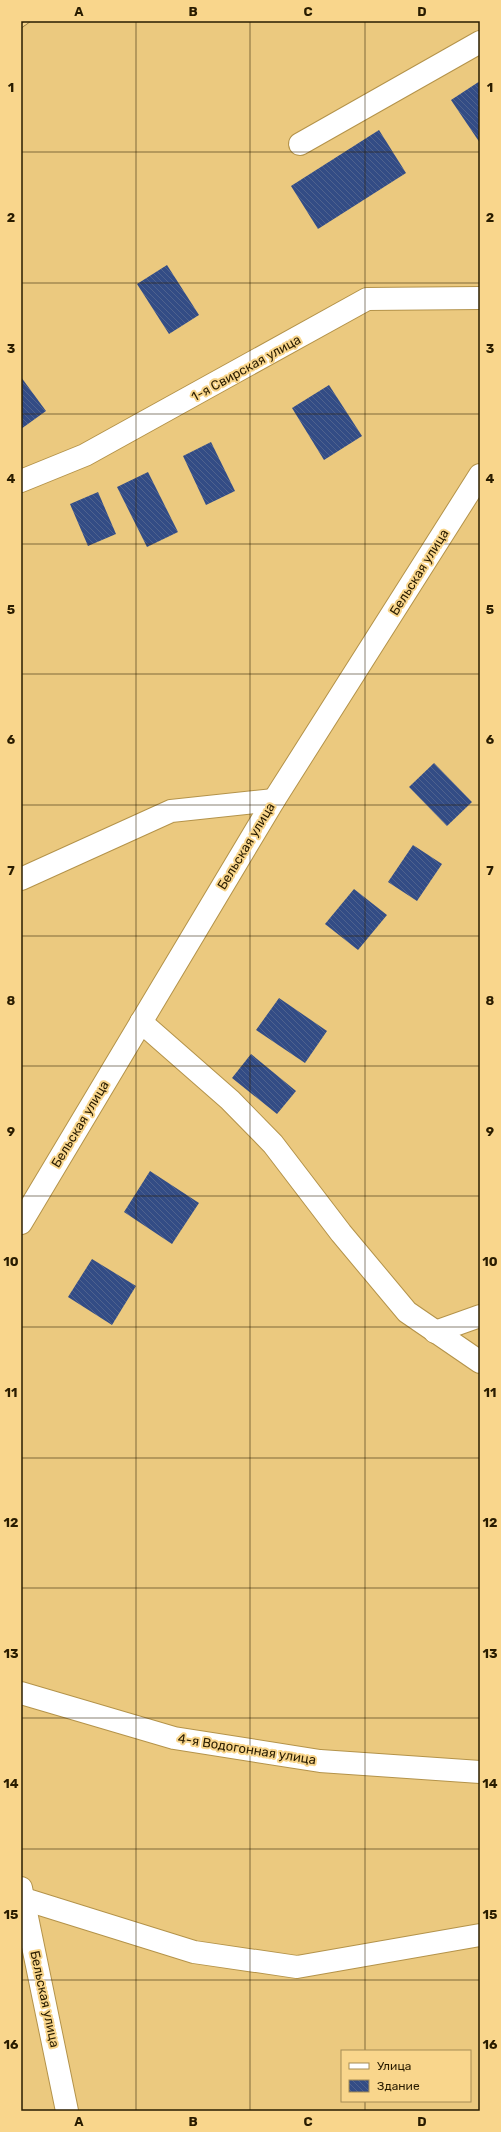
<svg xmlns="http://www.w3.org/2000/svg" width="501" height="2132" viewBox="0 0 501 2132" font-family="Rubik,sans-serif">
	<style>
		.building { fill: url(#building-back-hatch) }
		.lines { fill: none; stroke-linecap: round; stroke-linejoin: round }
		.minor-casing { stroke: #b4934a; stroke-width: 24 }
		.tertiary-casing { stroke: #b4934a; stroke-width: 24 }
		.minor { stroke: #fff; stroke-width: 22 }
		.tertiary { stroke: #fff; stroke-width: 22 }
		.rail-casing { stroke: #866f3d; stroke-width: 4.5 }
		.rail { stroke: #f9d68c; stroke-width: 3; stroke-dasharray: 9; stroke-linecap: butt }
		.grid { fill: none; stroke: #291c00; stroke-width: 1; stroke-opacity: 0.55 }
		.labels { text-anchor: middle; dominant-baseline: central; stroke-width: 4; stroke-linejoin: round; paint-order: stroke }
		.street-label { font-size: 13px; fill: #291c00; stroke: #f9d68c }
		.neatline { fill: none; stroke: #291c00; stroke-width: 1.5 }
		.grid-label { font-size: 13px; text-anchor: middle; font-weight: bold; fill: #291c00 }
	</style>
	<defs>
		<pattern id="building-back-hatch" width="6" height="6" patternUnits="userSpaceOnUse"><rect width="6" height="6" fill="#334c85"/><path d="M-1 5l2 2M0 0l6 6M5-1l2 2" fill="none" stroke="#4f628e"/></pattern>
	</defs>
	<rect width="100%" height="100%" fill="#ebc97f"/>
	<!-- building -->
	<g class="building">
		<polygon points="480,81 480,143 451,100"/>
		<polygon points="379,130 406,173 318,229 291,186"/>
		<polygon points="167,265 199,315 169,334 137,284"/>
		<polygon points="21,377 46,411 21,429"/>
		<polygon points="329,385 362,436 324,460 292,408"/>
		<polygon points="211,442 235,491 206,505 183,456"/>
		<polygon points="148,472 178,532 147,547 117,487"/>
		<polygon points="98,492 116,534 88,546 70,504"/>
		<polygon points="434,763 472,802 447,826 409,787"/>
		<polygon points="413,845 442,864 417,901 388,882"/>
		<polygon points="354,889 387,915 358,950 325,924"/>
		<polygon points="279,998 327,1031 305,1063 256,1030"/>
		<polygon points="251,1054 296,1091 277,1114 232,1078"/>
		<polygon points="150,1171 199,1203 172,1244 124,1212"/>
		<polygon points="92,1259 136,1286 112,1325 68,1297"/>
	</g>
	<g class="lines">
		<!-- minor casing -->
		<g class="minor-casing">
			<g id="minor">
				<polyline points="300,144 480,42"/>
				<polyline points="21,481 85,455 367,299 480,298"/>
				<polyline points="21,879 171,811 274,800"/>
				<polyline points="141,1022 230,1100 273,1144 341,1233 407,1312 480,1362"/>
				<polyline points="435,1332 480,1316"/>
				<polyline points="21,1693 174,1738 320,1761 480,1772"/>
				<polyline points="24,1899 194,1952 297,1967 480,1935"/>
			</g>
		</g>
		<!-- tertiary casing -->
		<g class="tertiary-casing">
			<g id="tertiary">
				<polyline points="21,1223 274,800 480,475"/>
				<polyline points="21,1888 67,2111"/>
			</g>
		</g>
		<!-- minor -->
		<use href="#minor" class="minor"/>
		<!-- tertiary -->
		<use href="#tertiary" class="tertiary"/>
		<!-- rail casing -->
		<g class="rail-casing">
			<polyline id="rail" points="21,26 28,21"/>
		</g>
		<!-- rail -->
		<use href="#rail" class="rail"/>
	</g>
	<!-- grid -->
	<path class="grid" d="M136 21V2111M250 21V2111M365 21V2051M21 152H480M21 283H480M21 414H480M21 544H480M21 674H480M21 805H480M21 936H480M21 1066H480M21 1196H480M21 1327H480M21 1458H480M21 1588H480M21 1718H480M21 1849H480M21 1980H480M365 2101V2111"/>
	<g class="labels">
		<!-- street labels -->
		<g class="street-label">
			<text transform="translate(246 368) rotate(-29)">1-я Свирская улица</text>
			<text transform="translate(419 572) rotate(-58)">Бельская улица</text>
			<text transform="translate(246 846) rotate(-59)">Бельская улица</text>
			<text transform="translate(80 1124) rotate(-59)">Бельская улица</text>
			<text transform="translate(247 1749) rotate(9)">4-я Водогонная улица</text>
			<text transform="translate(45 1999) rotate(78)">Бельская улица</text>
		</g>
	</g>
	<!-- border -->
	<rect width="501" height="2132" fill="none" stroke="#f9d68c" stroke-width="44"/>
	<!-- legend -->
	<rect x="341" y="2050" width="130" height="52" fill="#f9d68c" stroke="#a68c54"/>
	<rect x="349" y="2063" width="20" height="6" fill="#ffffff" stroke="#a68c54"/>
	<text x="377" y="2070" font-size="12" fill="#291c00">Улица</text>
	<rect x="349" y="2080" width="20" height="12" fill="url(#building-back-hatch)" stroke="#a68c54"/>
	<text x="377" y="2090" font-size="12" fill="#291c00">Здание</text>
	<rect x="22" y="22" width="457" height="2088" class="neatline"/>
	<g class="grid-label">
		<text x="79" y="16">A</text>
		<text x="193" y="16">B</text>
		<text x="308" y="16">C</text>
		<text x="422" y="16">D</text>
		<text x="11" y="92">1</text>
		<text x="490" y="92">1</text>
		<text x="11" y="222">2</text>
		<text x="490" y="222">2</text>
		<text x="11" y="353">3</text>
		<text x="490" y="353">3</text>
		<text x="11" y="483">4</text>
		<text x="490" y="483">4</text>
		<text x="11" y="614">5</text>
		<text x="490" y="614">5</text>
		<text x="11" y="744">6</text>
		<text x="490" y="744">6</text>
		<text x="11" y="875">7</text>
		<text x="490" y="875">7</text>
		<text x="11" y="1005">8</text>
		<text x="490" y="1005">8</text>
		<text x="11" y="1136">9</text>
		<text x="490" y="1136">9</text>
		<text x="11" y="1266">10</text>
		<text x="490" y="1266">10</text>
		<text x="11" y="1397">11</text>
		<text x="490" y="1397">11</text>
		<text x="11" y="1527">12</text>
		<text x="490" y="1527">12</text>
		<text x="11" y="1658">13</text>
		<text x="490" y="1658">13</text>
		<text x="11" y="1788">14</text>
		<text x="490" y="1788">14</text>
		<text x="11" y="1919">15</text>
		<text x="490" y="1919">15</text>
		<text x="11" y="2049">16</text>
		<text x="490" y="2049">16</text>
		<text x="79" y="2126">A</text>
		<text x="193" y="2126">B</text>
		<text x="308" y="2126">C</text>
		<text x="422" y="2126">D</text>
	</g>
</svg>
